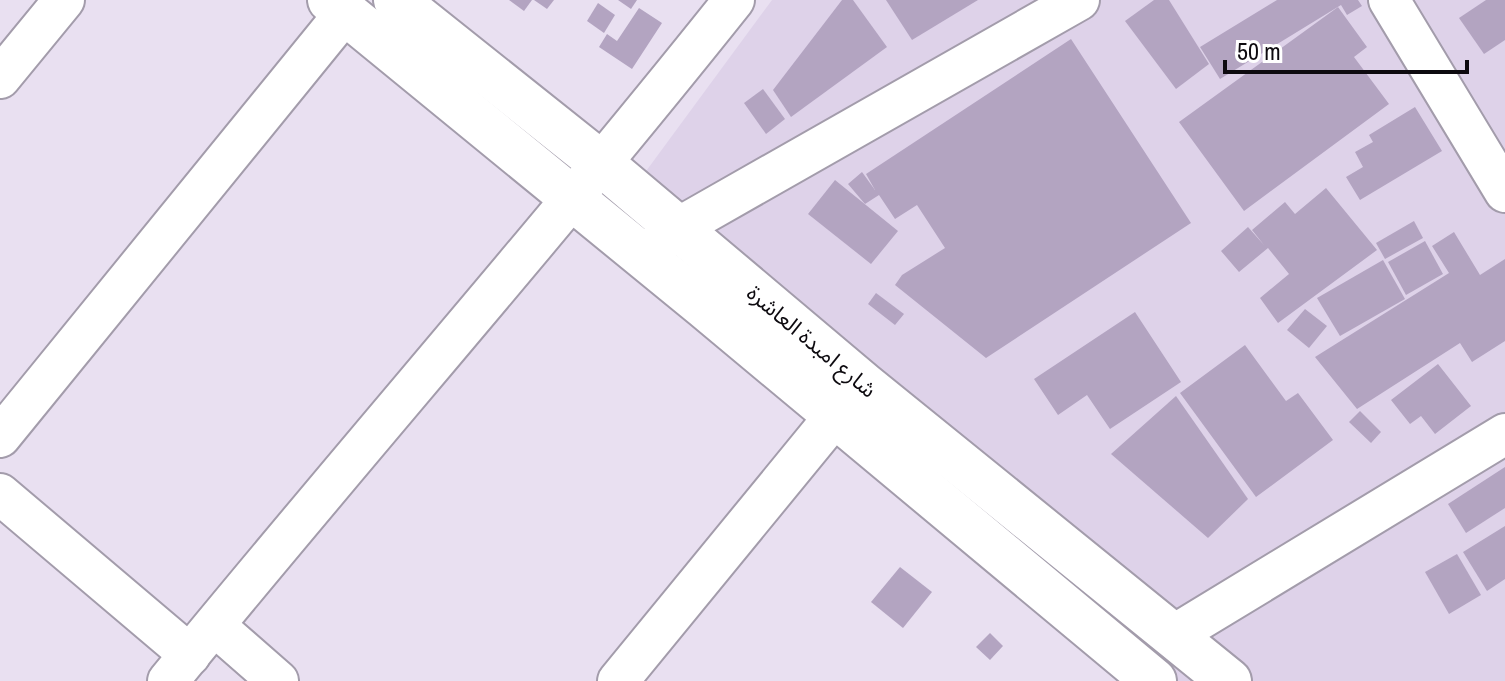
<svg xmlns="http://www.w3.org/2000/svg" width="1505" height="681" viewBox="0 0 1505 681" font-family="'Archivo Narrow','Noto Sans Arabic',sans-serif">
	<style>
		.built { fill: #ded2e9 }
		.building { fill: #b3a4c1 }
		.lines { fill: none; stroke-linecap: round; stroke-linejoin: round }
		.minor-casing { stroke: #a39cab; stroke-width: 44 }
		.major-casing { stroke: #a39cab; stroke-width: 48 }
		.minor { stroke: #fff; stroke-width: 40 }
		.major { stroke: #fff; stroke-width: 44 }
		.labels { text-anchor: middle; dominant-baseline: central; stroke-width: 7; stroke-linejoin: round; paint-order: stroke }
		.street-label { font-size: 22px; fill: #0d0a0f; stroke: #fff }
	</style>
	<rect width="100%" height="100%" fill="#e9e0f1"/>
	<!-- built -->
	<polygon class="built" points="772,0 1505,0 1505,681 1143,681 602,231"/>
	<!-- building -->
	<g class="building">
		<polygon points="509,0 532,0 524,11"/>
		<polygon points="534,0 554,0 547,9"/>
		<polygon points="618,0 637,0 631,9"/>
		<polygon points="842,0 853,0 887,47 791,117 773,90"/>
		<polygon points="886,0 978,0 912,40"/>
		<polygon points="1154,0 1169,0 1209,64 1176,89 1125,21"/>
		<polygon points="1277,0 1358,0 1362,6 1347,15 1341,5 1220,79 1200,47"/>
		<polygon points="1486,0 1505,0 1505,40 1484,54 1459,18"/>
		<polygon points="598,3 615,15 604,33 587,21"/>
		<polygon points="1338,7 1367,47 1354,57 1389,104 1244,211 1179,122"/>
		<polygon points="639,8 662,23 632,69 599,47 607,34 617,41"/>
		<polygon points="1071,39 1191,223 986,358 895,285 902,275 945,248 917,205 895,219 879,195 865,204 848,184 862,172 875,190 866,174"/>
		<polygon points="763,89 785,119 766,134 744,103"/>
		<polygon points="1415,107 1442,151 1360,200 1346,177 1363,167 1355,152 1373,142 1369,135"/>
		<polygon points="835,180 898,231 871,264 808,214"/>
		<polygon points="1326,188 1377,250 1278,323 1260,298 1289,274 1268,248 1239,272 1221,251 1248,227 1264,245 1252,230 1285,202 1295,214"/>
		<polygon points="1414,221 1423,238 1385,259 1376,243"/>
		<polygon points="1454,232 1480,275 1505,259 1505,341 1472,362 1460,343 1357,409 1315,357 1449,273 1432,246"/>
		<polygon points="1425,241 1443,274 1406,295 1388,262"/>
		<polygon points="1383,260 1405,299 1340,336 1317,298"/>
		<polygon points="876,293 904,314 895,325 868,304"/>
		<polygon points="1305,309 1327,326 1309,348 1287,330"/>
		<polygon points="1135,312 1181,382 1110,429 1087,395 1058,415 1034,379"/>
		<polygon points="1245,345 1286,401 1298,393 1333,440 1256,497 1180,393"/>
		<polygon points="1438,364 1471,406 1435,434 1421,416 1410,424 1391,400"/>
		<polygon points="1176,396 1248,499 1208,538 1111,454"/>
		<polygon points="1360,411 1381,432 1371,443 1349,422"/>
		<polygon points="1505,467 1505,508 1466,533 1448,504"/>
		<polygon points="1505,526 1505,579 1487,591 1463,552"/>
		<polygon points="1457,554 1481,595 1449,614 1425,572"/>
		<polygon points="900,567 932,592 903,628 871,602"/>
		<polygon points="990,633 1003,646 990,660 976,647"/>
	</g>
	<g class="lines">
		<!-- minor casing -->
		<g class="minor-casing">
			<g id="minor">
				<polyline points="1389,0 1505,192"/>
				<polyline points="0,78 64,0"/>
				<polyline points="654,247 678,228 1079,0"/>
				<polyline points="0,437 345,13"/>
				<polyline points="0,494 190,655"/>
				<polyline points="215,626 278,681"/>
				<polyline points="1174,635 1505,434"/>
				<path d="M168 681C355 452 550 231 734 0"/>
				<polyline points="618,681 835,416"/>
			</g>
		</g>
		<!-- major casing -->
		<g class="major-casing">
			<g id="major">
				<polyline points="330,0 704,306 1154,681"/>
				<polyline points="396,0 603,165 864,385 1229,681"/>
			</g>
		</g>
		<!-- minor -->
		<use href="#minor" class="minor"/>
		<!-- major -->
		<use href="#major" class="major"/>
	</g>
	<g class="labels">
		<!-- street labels -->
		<g class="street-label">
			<text transform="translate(812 341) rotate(40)">شارع امبدة العاشرة</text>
		</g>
	</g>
	<!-- scale -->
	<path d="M1225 60v12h242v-12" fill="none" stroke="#0d0a0f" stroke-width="4"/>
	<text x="1237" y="60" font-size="24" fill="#0d0a0f" stroke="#ffffff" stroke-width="6" paint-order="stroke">50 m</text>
</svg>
